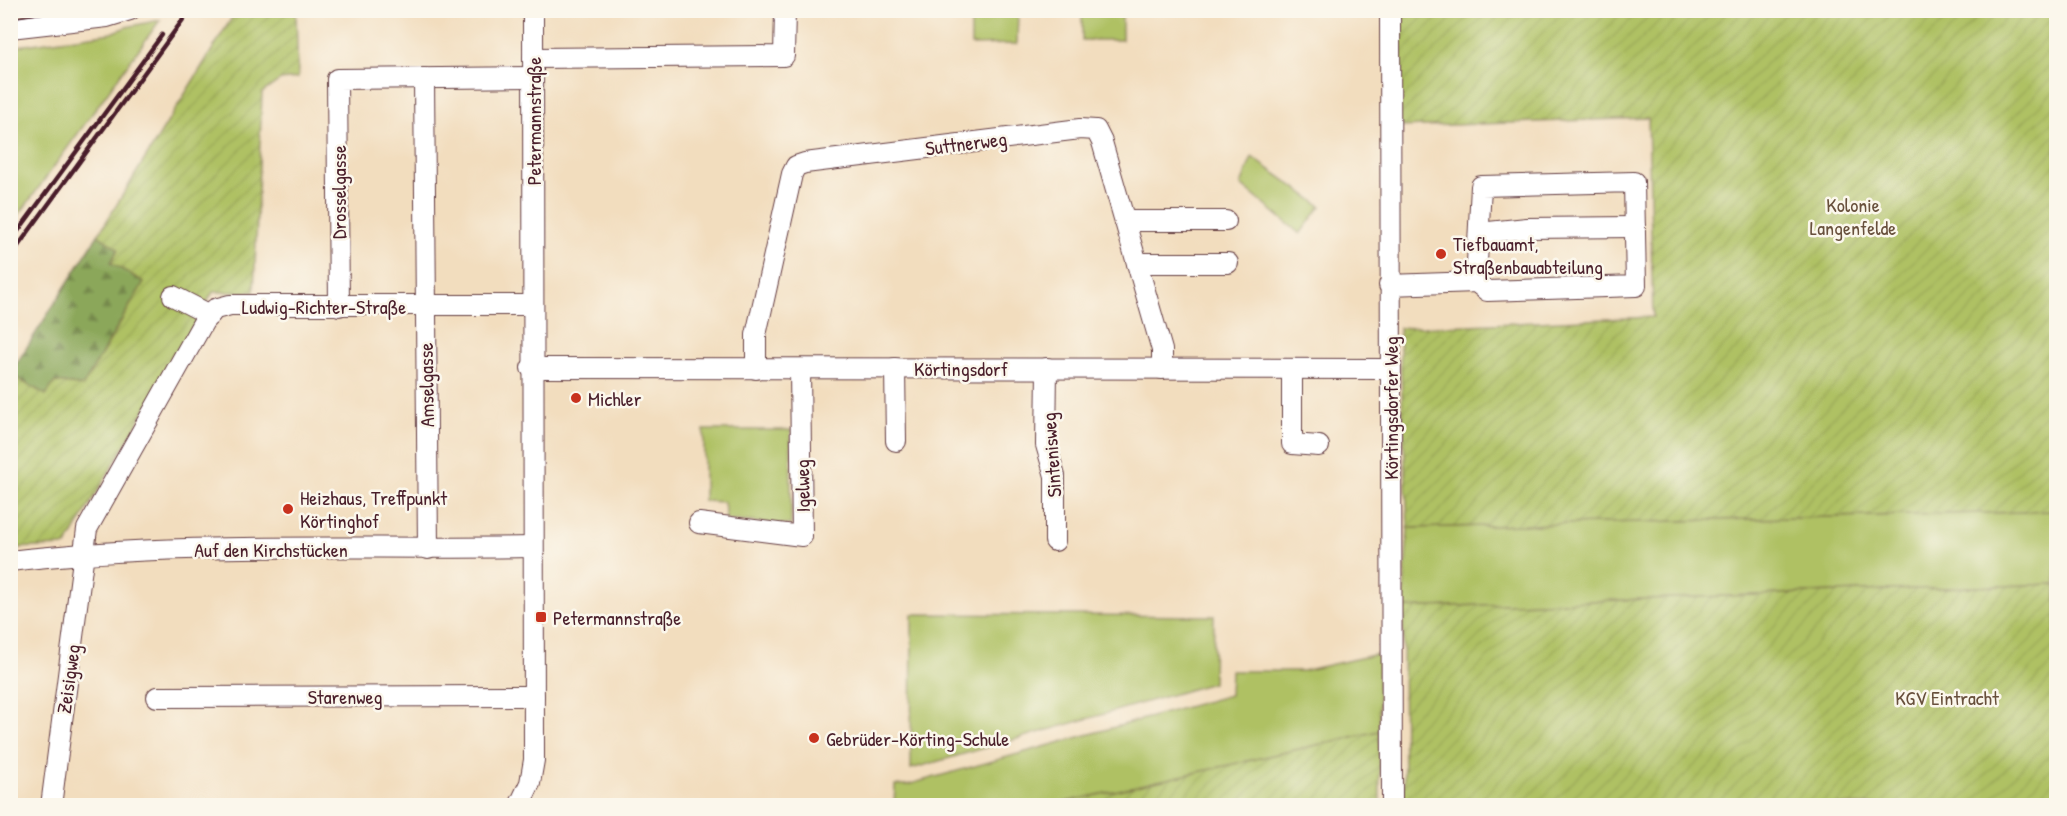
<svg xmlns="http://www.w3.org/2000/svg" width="2067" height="816" viewBox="0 0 2067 816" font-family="'Patrick Hand',sans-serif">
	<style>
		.green { fill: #afc164; stroke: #7c7048; stroke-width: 1.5 }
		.forest { fill: url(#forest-firs); stroke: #6a6342; stroke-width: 1.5 }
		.garden { fill: url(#garden-furrows); stroke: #7c7048; stroke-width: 1.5 }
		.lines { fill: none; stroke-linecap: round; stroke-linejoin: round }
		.minor-casing { stroke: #633c41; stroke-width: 22 }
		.minor { stroke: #fff; stroke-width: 20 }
		.tram { stroke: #4a1f2b; stroke-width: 1.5 }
		.rail { stroke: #4a1f2b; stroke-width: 4.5 }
		.poi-dot { fill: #c8321e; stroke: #fbf7ec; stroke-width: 2 }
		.labels { text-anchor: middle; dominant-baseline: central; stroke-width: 5; stroke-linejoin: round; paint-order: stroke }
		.street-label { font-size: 20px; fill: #4a1f2b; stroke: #fbf7ec }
		.park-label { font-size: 20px; fill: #68503c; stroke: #fbf7ec }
		.poi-label { font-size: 20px; fill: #4a1f2b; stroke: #fbf7ec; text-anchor: start }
	</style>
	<defs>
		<pattern id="forest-firs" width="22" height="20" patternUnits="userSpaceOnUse" patternTransform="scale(1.5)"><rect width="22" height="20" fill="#8ba75a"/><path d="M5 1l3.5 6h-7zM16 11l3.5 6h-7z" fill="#74874b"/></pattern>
		<pattern id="garden-furrows" width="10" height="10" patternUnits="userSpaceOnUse" patternTransform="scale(1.5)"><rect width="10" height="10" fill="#afc164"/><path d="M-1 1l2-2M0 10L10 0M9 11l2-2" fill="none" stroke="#98a557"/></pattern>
	</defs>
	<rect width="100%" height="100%" fill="#fbf7ec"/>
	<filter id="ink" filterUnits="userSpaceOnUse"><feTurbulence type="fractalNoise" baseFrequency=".0167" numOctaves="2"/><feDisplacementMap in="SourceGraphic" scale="12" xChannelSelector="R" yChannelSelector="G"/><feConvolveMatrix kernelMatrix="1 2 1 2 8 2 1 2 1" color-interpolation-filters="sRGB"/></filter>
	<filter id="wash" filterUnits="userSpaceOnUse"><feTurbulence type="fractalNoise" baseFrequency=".008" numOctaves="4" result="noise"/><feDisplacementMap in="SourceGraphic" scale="24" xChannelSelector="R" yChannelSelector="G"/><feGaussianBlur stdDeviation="1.35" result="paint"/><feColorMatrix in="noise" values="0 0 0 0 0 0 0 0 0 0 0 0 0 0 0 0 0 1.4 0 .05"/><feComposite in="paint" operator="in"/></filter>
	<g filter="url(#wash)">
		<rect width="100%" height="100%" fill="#f2ddbe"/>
		<!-- green -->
		<g class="green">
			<polygon points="971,11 1018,11 1017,44 971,45"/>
			<rect x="1082" y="11" width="40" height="29"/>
			<polygon points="160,20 11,226 11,47 112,33 126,27"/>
			<polygon points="1252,157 1321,206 1300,234 1241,185"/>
			<polygon points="704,430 791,430 791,525 726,520 724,502 704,501"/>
			<polygon points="2056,511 2056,584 1403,608 1408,528"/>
			<polygon points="912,614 1214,616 1213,683 911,769"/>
			<polygon points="1378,654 1379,731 1053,805 894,806 895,785 907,785 1230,695 1231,671 1302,671"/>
		</g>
		<!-- forest -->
		<polygon class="forest" points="98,235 118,249 111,263 144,282 83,386 56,382 46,395 10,374"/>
		<!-- garden -->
		<g class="garden">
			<polygon points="236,11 296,11 298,78 280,80 262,93 254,292 213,292 66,546 11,548 11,375 46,395 55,382 83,386 144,282 111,263 118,249 98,235"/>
			<polygon points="1398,11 2056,11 2056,511 1408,528 1399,328 1653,317 1648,118 1399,127"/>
			<polygon points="2056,584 2056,805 1404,805 1403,608"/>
			<polygon points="1379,731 1380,805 1053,805"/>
		</g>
	</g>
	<g filter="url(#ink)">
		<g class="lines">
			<!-- minor casing -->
			<g class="minor-casing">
				<g id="minor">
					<polyline points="1390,10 1392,806"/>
					<polyline points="10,28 107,17 130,10"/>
					<polyline points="533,58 784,56 785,10"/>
					<polyline points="424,78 428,549"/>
					<polyline points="1125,221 1226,221"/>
					<polyline points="1479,233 1527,228 1635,227"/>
					<polyline points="1137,263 1228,263"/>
					<polyline points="1389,285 1476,282 1487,291 1636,286 1634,182 1481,186 1476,282"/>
					<polyline points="173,296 210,315"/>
					<polyline points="339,306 337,79 533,77"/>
					<polyline points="531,368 1390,369"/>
					<polyline points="895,368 896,441"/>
					<polyline points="1047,368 1046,445 1055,476 1055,541"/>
					<polyline points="756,369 756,335 792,174 796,166 805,163 1080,129 1096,130 1102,142 1162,350 1162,369"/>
					<polyline points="1292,369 1292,444 1319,446"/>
					<polyline points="699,523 802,536 800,369"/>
					<path d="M10 561C184 541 358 550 532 547"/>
					<polyline points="157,697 534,696"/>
					<polyline points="51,806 87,529 204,321 215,309 230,305 531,305"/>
					<polyline points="519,806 530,783 534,760 533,10"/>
				</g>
			</g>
			<!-- minor -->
			<use href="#minor" class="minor"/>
			<!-- tram -->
			<polyline class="tram" points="10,18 65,10"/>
			<!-- rail -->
			<g class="rail">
				<polyline points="10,242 162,35"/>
				<polyline points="10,257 190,10"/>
			</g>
		</g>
	</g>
	<!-- markers -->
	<g class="poi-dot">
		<circle cx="1441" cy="254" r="6"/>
		<circle cx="576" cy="398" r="6"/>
		<circle cx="288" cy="509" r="6"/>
		<rect x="535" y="611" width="12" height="12" rx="3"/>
		<circle cx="814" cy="738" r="6"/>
	</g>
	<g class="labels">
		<!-- street labels -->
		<g class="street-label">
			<text transform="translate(533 121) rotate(-90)">Petermannstraße</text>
			<text transform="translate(966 143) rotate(-7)">Suttnerweg</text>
			<text transform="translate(338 192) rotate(-90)">Drosselgasse</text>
			<text x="324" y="306">Ludwig-Richter-Straße</text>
			<text x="961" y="368">Körtingsdorf</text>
			<text transform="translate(426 385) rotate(-91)">Amselgasse</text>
			<text transform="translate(1390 408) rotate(-90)">Körtingsdorfer Weg</text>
			<text transform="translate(1051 455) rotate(-94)">Sintenisweg</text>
			<text transform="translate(802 486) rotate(-91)">Igelweg</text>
			<text x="271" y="549">Auf den Kirchstücken</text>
			<text transform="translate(68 679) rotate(-82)">Zeisigweg</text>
			<text x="345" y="696">Starenweg</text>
		</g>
		<!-- park labels -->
		<g class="park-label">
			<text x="1853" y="204">Kolonie<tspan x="1853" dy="23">Langenfelde</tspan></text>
			<text x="1947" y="697">KGV Eintracht</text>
		</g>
		<!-- poi labels -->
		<g class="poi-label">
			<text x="1453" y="243">Tiefbauamt,<tspan x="1453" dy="23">Straßenbauabteilung</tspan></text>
			<text x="588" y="398">Michler</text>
			<text x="300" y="497">Heizhaus, Treffpunkt<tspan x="300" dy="23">Körtinghof</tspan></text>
			<text x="553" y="617">Petermannstraße</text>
			<text x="826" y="738">Gebrüder-Körting-Schule</text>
		</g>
	</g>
	<!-- margin -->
	<rect width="2067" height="816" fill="none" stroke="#fbf7ec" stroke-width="36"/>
</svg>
